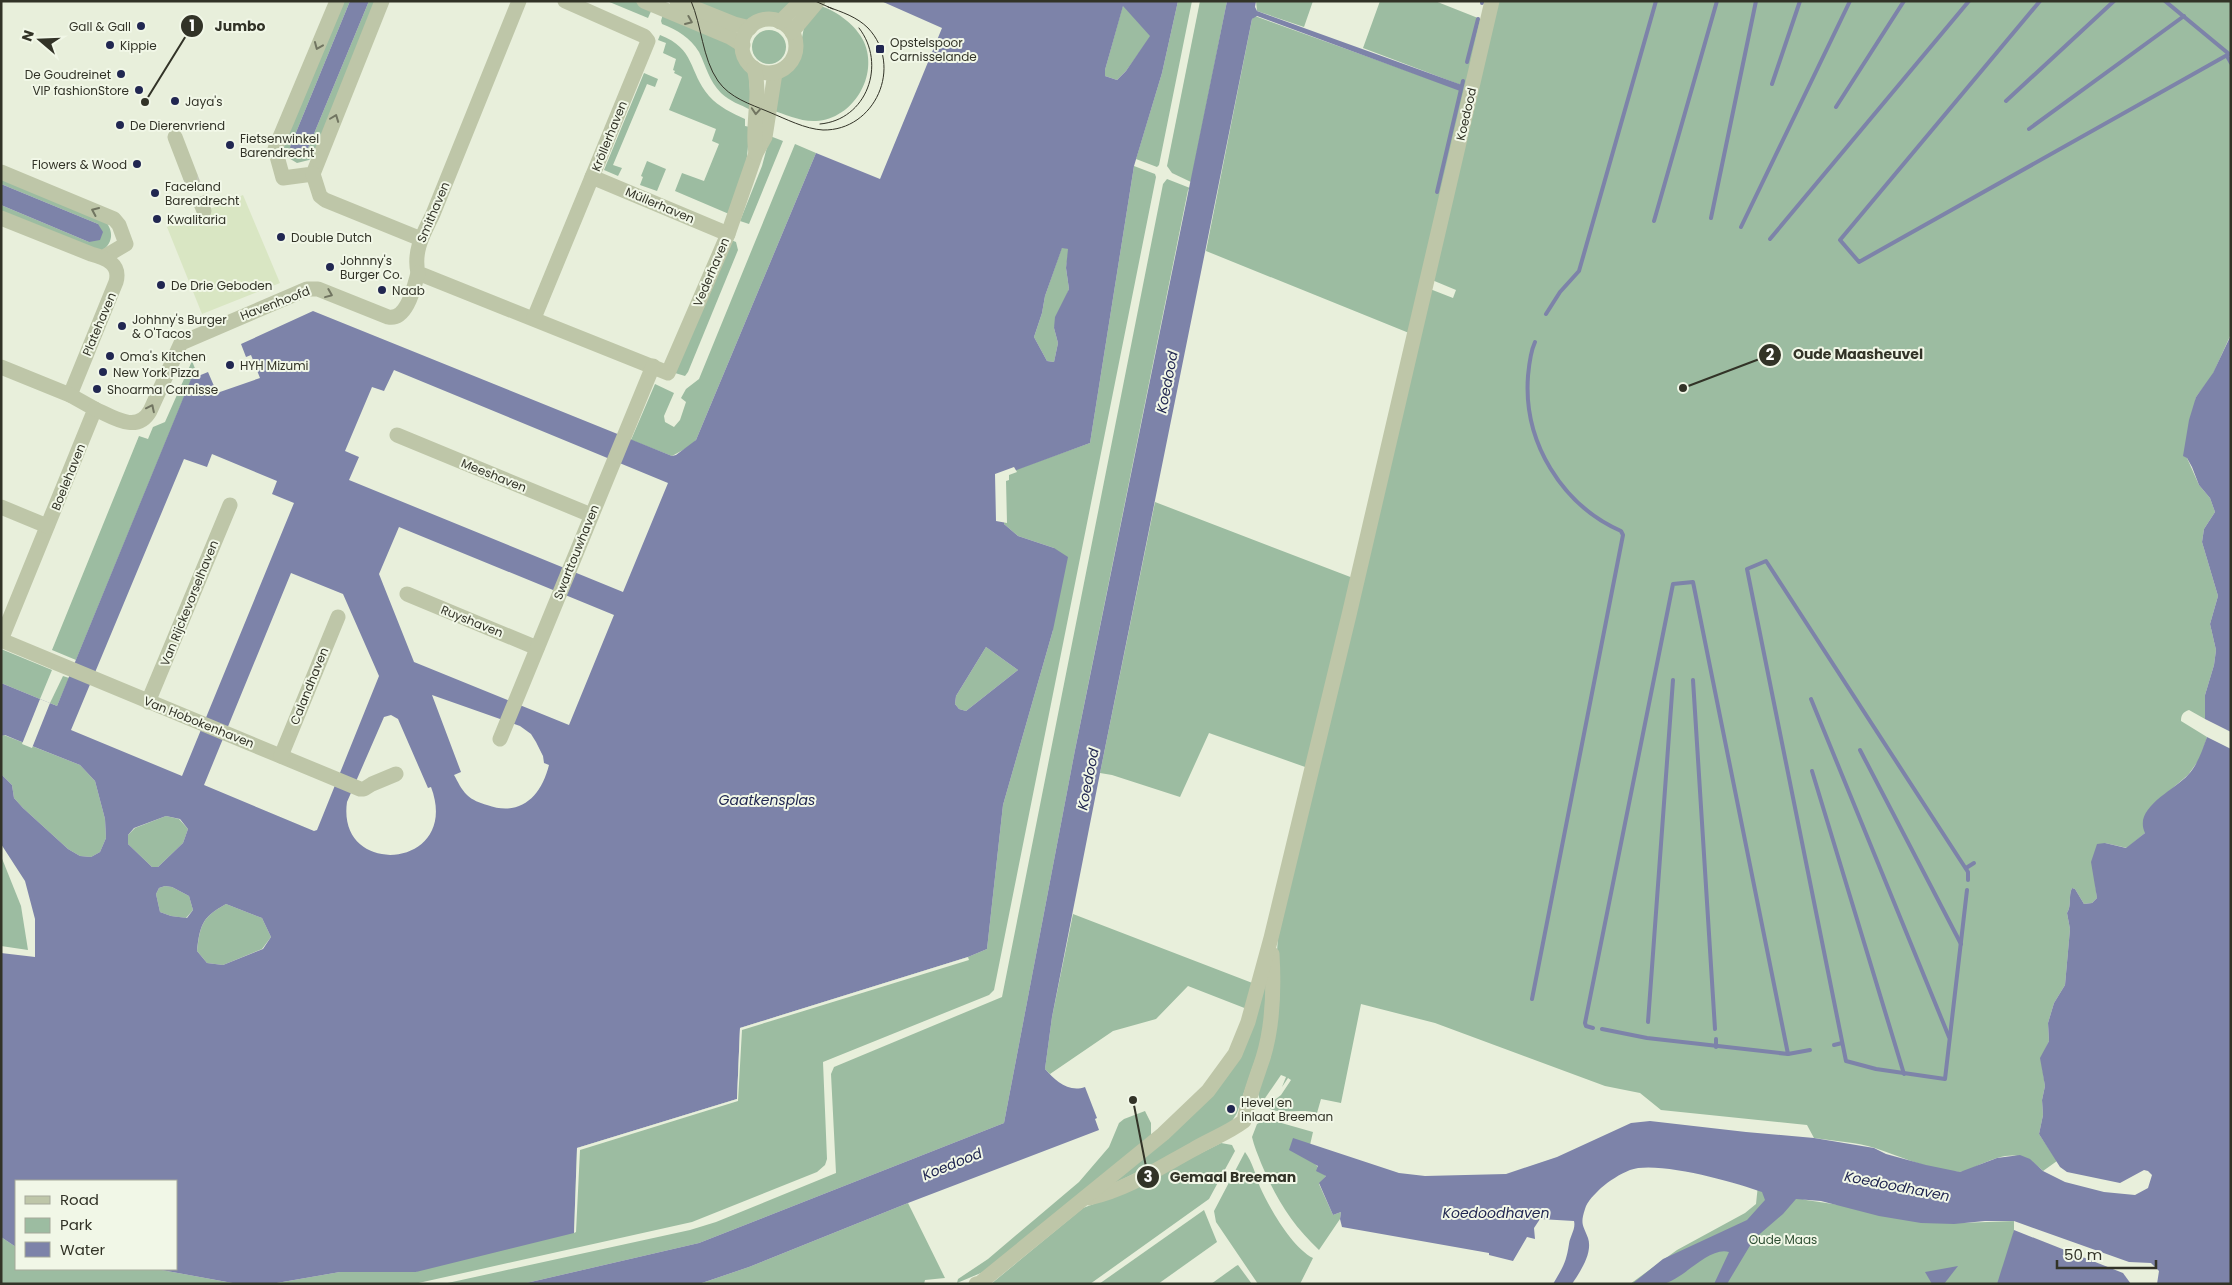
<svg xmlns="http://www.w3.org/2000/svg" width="2232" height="1285" viewBox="0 0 2232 1285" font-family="Poppins,sans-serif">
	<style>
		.green { fill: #9cbca1 }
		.plaza { fill: #d9e6c3 }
		.water { fill: #7d83a9; fill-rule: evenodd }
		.pier { fill: #e8efdb }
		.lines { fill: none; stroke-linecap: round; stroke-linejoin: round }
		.stream { stroke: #7d83a9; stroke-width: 4 }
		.minor-tunnel { stroke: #c4c9b7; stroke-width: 15; stroke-dasharray: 15 8; stroke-linecap: butt }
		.minor { stroke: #bec6a8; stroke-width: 15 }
		.tram { stroke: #323327; stroke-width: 1 }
		.oneway { stroke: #717561 }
		.poi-dot { fill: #212751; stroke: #f1f7e7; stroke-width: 2 }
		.labels { text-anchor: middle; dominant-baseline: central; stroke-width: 4; stroke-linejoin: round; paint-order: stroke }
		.poi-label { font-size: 12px; fill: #323327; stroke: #f1f7e7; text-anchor: start }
		.street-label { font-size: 12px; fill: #323327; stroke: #f1f7e7 }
		.park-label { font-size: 12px; fill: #2e4f33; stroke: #f1f7e7 }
		.water-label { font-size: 14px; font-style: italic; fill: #212751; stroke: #f1f7e7 }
		.leader { fill: none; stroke: #323327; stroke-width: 2 }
		.callout-dot { fill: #323327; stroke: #f1f7e7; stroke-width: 2 }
		.mark-label { font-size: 15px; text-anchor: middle; font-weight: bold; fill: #fff }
		.callout-label { font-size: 14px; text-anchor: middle; font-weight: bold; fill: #323327; stroke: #f1f7e7; stroke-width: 4; stroke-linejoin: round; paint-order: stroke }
	</style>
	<rect width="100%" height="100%" fill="#e8efdb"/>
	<!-- green -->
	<g class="green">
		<polygon points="342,1 350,1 290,147 306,153 369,1 377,1 314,155 309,160 297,163 287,157 284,148 285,138"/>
		<polygon points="607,1 634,1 652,9 648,18"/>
		<polygon points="687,1 797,1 777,15 753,17 746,21"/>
		<polygon points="1178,1 1192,1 1159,165 1157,167 1136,159 1162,73"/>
		<polygon points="1200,1 1227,1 1191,182 1172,173 1167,166"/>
		<polygon points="1256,1 1313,1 1304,27 1257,11"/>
		<polygon points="1380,1 1435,1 1483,20 1409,333 1206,251 1252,19 1255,16 1460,90 1461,85 1363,48"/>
		<path d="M1497 1H2231V334L2212 376 2196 397 2187 458 2199 485 2210 498 2215 512 2204 529 2202 542 2218 596 2210 624 2216 650 2214 665 2205 695V719L2189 710C2183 712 2181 715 2181 721L2207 737 2201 757 2188 775 2155 803 2145 833 2127 848 2105 843 2095 882 2097 898 2092 903 2084 904 2075 889 2072 888C2068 897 2072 905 2067 913L2070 929 2065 985 2054 1003 2048 1023 2049 1041 2041 1058 2045 1086 2042 1100 2043 1115 2039 1134 2057 1161 2043 1171C2021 1150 2008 1153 1981 1164 1974 1167 1967 1172 1959 1172 1931 1170 1901 1157 1875 1148 1856 1142 1834 1141 1814 1138L1807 1125 1661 1110 1640 1093 1605 1086 1435 1023 1361 1004 1341 1103 1321 1099 1317 1113C1302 1108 1280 1115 1268 1108L1272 1102 1281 1095 1291 1080 1288 1078 1282 1087 1286 1077 1281 1075 1261 1104 1257 1090 1276 964 1278 938 1430 289 1453 298 1456 290 1432 280Z"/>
		<polygon points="1123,5 1151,36 1126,71 1117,80 1105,76 1105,70"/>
		<path d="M821 6C838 12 856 25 864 42 879 76 853 119 816 121 801 122 785 114 771 110L779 80 792 68 798 60 804 27Z"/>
		<path d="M663 14 733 45 749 73 751 110C741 105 729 101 721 93 709 81 706 66 699 52 690 37 677 30 662 24L661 21Z"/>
		<circle cx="769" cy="47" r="17"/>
		<path d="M660 35C696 49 688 71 709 96 719 107 732 113 745 119V126L750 127 746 166 729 214 675 191 682 173 704 181 719 144 712 141 716 129 669 110 682 77 674 73 675 71 673 70 676 59 663 53 666 43 658 40Z"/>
		<polygon points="644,73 658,79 655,87 647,84 613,165 622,168 618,176 604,170"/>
		<polygon points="770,136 783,141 749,224 740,221 762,166"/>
		<polygon points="795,144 816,153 696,440 692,445 672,456 631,440 655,384 674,393 664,416 665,422 674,427 680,420 686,402 681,398 686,389 699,379"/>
		<polygon points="647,161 666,169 657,191 640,185 643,177 641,176"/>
		<polygon points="1134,166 1155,174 1156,177 994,990 989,995 823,1062 827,1159 825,1165 817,1172 692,1222 414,1284 271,1284 340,1272 416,1272 577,1148 737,1099 740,1028 968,957 987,949 1003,805 1053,630 1054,548 1018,536 1004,524 1006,473 1090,443"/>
		<path d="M1 177 103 218C113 229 115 241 102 251L1 213V205L89 242 98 224 1 184Z"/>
		<polygon points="1167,179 1190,188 1188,190 1075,750 1004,1123 699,1243 522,1284 443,1284 690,1230 716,1222 836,1173 831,1074 834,1067 1002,997 1163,184"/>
		<polygon points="731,240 736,242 738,250 688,372 685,376 675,373"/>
		<polygon points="1062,247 1069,249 1066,268 1069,289 1054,328 1058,343 1054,362 1047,361 1034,337 1042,313 1045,296"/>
		<polygon points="192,361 198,376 191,380 76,660 52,650 139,436 148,439 153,427 165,422"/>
		<polygon points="1155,502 1353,578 1308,768 1209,733 1180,797 1112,775 1100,773"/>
		<polygon points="986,647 1018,670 966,711 959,709 955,704 956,696"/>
		<polygon points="1,649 52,670 40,699 1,683"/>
		<polygon points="63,676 69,678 57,706 50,703"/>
		<polygon points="4,735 80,765 95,781 105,819 106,838 100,852 91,857 80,856 68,849 23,808 14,798 12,785 1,774 1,736"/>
		<polygon points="166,816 179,819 188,829 183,843 158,867 152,867 128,844 128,835 135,828"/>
		<polygon points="1,856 21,906 28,950 1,946"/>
		<polygon points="165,886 172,887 189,896 193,910 186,918 171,916 160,912 156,894 159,888"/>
		<path d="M226 904 262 918 271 937 262 949 223 965 207 963 197 951C200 925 202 917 226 904Z"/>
		<polygon points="1073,914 1255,984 1247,1009 1188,986 1156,1019 1113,1031 1050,1074 1045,1069 1052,1017"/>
		<polygon points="1268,970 1265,1031 1237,1113 1232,1121 1216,1133 1107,1187 1212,1094"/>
		<polygon points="1145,1111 1151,1123 1151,1138 988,1270 957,1283 958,1279 988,1259 1079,1182 1109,1147 1119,1123 1124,1119"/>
		<path d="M1267 1119 1313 1132 1310 1145 1293 1139 1326 1176 1319 1184 1333 1215 1341 1212 1340 1219 1319 1250C1292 1225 1275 1197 1261 1163 1258 1155 1254 1146 1252 1137L1257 1124Z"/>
		<polygon points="1221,1143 1232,1145 1235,1151 1209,1199 1090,1284 991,1284 1083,1208 1115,1196"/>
		<path d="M1245 1152C1252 1161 1256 1176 1260 1187 1270 1209 1292 1247 1313 1258L1300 1284H1258L1216 1222 1214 1211Z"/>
		<polygon points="1758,1185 1806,1200 1960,1223 2014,1221 2014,1231 2001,1284 1630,1284 1677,1250 1745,1213 1756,1204"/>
		<polygon points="908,1203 945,1278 925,1280 924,1284 699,1284 749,1267"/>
		<polygon points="1204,1210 1217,1242 1158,1284 1099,1284"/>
		<polygon points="1,1237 16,1247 16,1269 156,1269 238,1284 1,1284"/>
		<polygon points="1238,1265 1252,1284 1211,1284 1236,1266"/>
	</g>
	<!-- plaza -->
	<polygon class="plaza" points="243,195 280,283 202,314 167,227"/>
	<!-- water -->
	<g class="water">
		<polygon points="350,1 369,1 306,153 299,157 293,154 290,147"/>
		<path d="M881 1H1178L1162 73 1134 166 1090 443 1006 474 1004 524 1018 536 1054 548 1068 557 1053 630 1003 805 987 949 968 957 740 1028 737 1099 577 1148 574 1233 416 1272H340L271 1284H238L156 1269H176V1181H16V1247L1 1237V953L35 957V919L25 881 1 844V774L12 785 14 798 23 808 68 849 80 856 91 857 100 852 106 838 105 819 95 781 80 765 17 740 5 735 1 736V683L57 706 191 379 208 372 217 393 260 378 251 355 246 357 241 344 313 311 672 456 676 455 696 440 816 153 880 179 942 28ZM1123 6 1150 36 1126 71 1117 80 1105 76V70ZM1062 248 1068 249 1066 268 1069 289 1055 317 1054 328 1058 343 1054 362 1047 361 1034 337 1042 313 1045 296ZM394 370 668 483 623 592 349 480 359 457 345 451 372 387 384 391ZM212 454 277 481 272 494 294 503 182 776 71 730 184 459 207 467ZM399 527 614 615 569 725 414 662 379 574ZM291 573 343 594 379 676 317 830 314 831 204 785ZM986 647 1018 670 966 711 959 709 955 704 956 696ZM432 695 520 726 531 734 536 742 543 756 544 763 549 765C541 797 520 817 487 805 480 803 472 800 467 795 461 789 458 782 454 775L461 772ZM391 715 398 719 428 788 431 787C462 869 336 880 347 802L384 717ZM166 816 180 819 188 829 183 843 158 867H152L128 844V835L134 828ZM165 886 172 887 189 896 193 910 187 918 171 916 160 912 156 894 159 888ZM226 904 262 918 271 937 263 949 223 965 207 963 197 951C200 925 202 917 226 904Z"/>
		<path d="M1227 1H1256L1255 7 1257 11 1462 85 1460 91 1257 16 1252 19 1100 773 1052 1017 1045 1069C1055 1080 1068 1093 1085 1087L1097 1118 1095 1119 1099 1130 908 1203 749 1267 699 1284H522L699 1243 1004 1123 1075 750Z"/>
		<polygon points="1,184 98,224 103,232 100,240 89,242 1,205"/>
		<polygon points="2231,335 2231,732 2205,719 2205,695 2214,665 2216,650 2210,624 2218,596 2202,542 2204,529 2215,512 2210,498 2199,485 2192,467 2187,458 2183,456 2189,420 2196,397 2213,373"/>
		<path d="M2207 737 2231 749V1284H2157L2159 1271 2151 1263 2129 1262 2014 1221H1985L1954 1224 1921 1223 1879 1216 1821 1201 1796 1199 1783 1214 1754 1239 1727 1284H1714L1729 1252C1709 1246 1683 1280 1663 1284 1654 1285 1642 1284 1632 1284L1663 1259 1747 1220 1765 1200 1762 1192C1735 1182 1656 1160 1630 1170 1620 1174 1609 1181 1601 1188 1595 1194 1587 1201 1585 1209 1580 1224 1583 1225 1588 1238 1593 1253 1580 1272 1572 1284H1553C1563 1267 1566 1263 1569 1244 1570 1236 1576 1229 1574 1221L1540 1219 1534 1228 1535 1239 1527 1237 1513 1261 1489 1255V1253L1342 1227 1340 1219 1341 1212 1333 1215 1319 1183 1326 1176 1316 1171 1318 1166 1289 1150 1293 1138 1399 1173 1425 1176 1506 1174 1557 1157 1631 1123 1650 1121 1746 1132 1814 1138 1874 1148 1886 1154 1926 1165 1960 1172 1997 1158 2020 1155 2030 1159 2043 1171 2065 1182 2104 1192 2135 1195 2148 1188 2152 1175 2148 1171 2144 1170 2120 1183 2067 1172 2060 1167 2039 1134 2043 1115 2042 1100 2045 1086 2040 1058 2049 1041 2048 1023 2054 1003 2065 985 2070 929 2067 913C2072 905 2068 897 2072 888L2075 889 2084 904 2092 903 2097 898 2091 862 2097 844 2105 843 2126 848 2145 833C2133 808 2173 791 2188 775 2198 764 2202 751 2207 737Z"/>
		<polygon points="2014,1230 2123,1273 2131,1284 1997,1284"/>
		<polygon points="1958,1266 1944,1284 1932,1284 1925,1272"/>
	</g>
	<!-- pier -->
	<g class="pier">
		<polygon points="1014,467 1017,472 1009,475 1009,480 1006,481 1007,523 996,521 995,474"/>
		<polygon points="40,699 50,703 32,748 22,744"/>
		<polygon points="968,957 969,960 742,1030 738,1101 580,1150 576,1232 574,1233 577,1148 737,1099 740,1028"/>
	</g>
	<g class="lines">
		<!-- stream -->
		<g class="stream">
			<polyline points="2040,1 1840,240 1859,262 2229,54 2165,1"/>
			<polyline points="1482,3 1482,1"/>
			<polyline points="2227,56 2231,63"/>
			<polyline points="1467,62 1478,19"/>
			<polyline points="1772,84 1800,1"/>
			<polyline points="2006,101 2114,1"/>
			<polyline points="1836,107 1904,1"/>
			<polyline points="2029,129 2184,16"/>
			<polyline points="1437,192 1463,81"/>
			<polyline points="1711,218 1756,1"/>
			<polyline points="1654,221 1717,1"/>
			<polyline points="1741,227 1850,1"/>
			<polyline points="1770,239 1969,1"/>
			<polyline points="1546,314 1560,292 1579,271 1656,1"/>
			<polyline points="1693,680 1715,1029"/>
			<polyline points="1811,699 1949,1037"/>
			<polyline points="1860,750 1961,944"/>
			<polyline points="1812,771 1904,1074"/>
			<polyline points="1966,868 1974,863"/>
			<polyline points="1967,890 1945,1079 1876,1069 1846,1061 1747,569 1766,561 1768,564 1968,872 1968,880"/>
			<path d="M1532 999 1623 535 1621 531C1562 505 1523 442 1528 376 1529 365 1530 353 1535 342"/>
			<polyline points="1648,1022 1673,680"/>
			<polyline points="1593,1028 1586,1026 1585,1023 1673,584 1693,582 1788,1054 1647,1038 1602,1029"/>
			<polyline points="1716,1039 1716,1047"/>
			<polyline points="1834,1045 1842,1043"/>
			<polyline points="1788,1054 1810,1050"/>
		</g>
		<!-- minor-tunnel -->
		<polyline class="minor-tunnel" points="190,176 202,206"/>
		<!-- minor -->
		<g class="minor">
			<polyline points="337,1 275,149 283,178 313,174 382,1"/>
			<path d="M519 1 433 214C424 233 413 250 418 273L668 373 728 234 756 153 765 137 775 73"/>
			<polyline points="644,1 730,37 743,45"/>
			<polyline points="677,1 734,24 750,28"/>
			<circle cx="769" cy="46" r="27"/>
			<polyline points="780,22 801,1"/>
			<polyline points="792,32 818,1"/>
			<path d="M754 68C762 96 751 125 756 153"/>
			<polyline points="175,137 190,176"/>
			<polyline points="1,172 114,219 119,225 126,244 104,257"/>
			<polyline points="313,174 320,196 325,200 421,239"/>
			<polyline points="592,177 728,234"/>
			<polyline points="202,206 204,211"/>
			<path d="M1 218 91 254C106 258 121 264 116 282L70 395"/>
			<polyline points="534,318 648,41 644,36 565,1"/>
			<polyline points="1,367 70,395 95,409 1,640"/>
			<path d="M95 409C113 417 137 434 150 411L181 343 307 289H318L388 317C407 321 414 287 418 273"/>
			<polyline points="397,435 591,515"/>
			<polyline points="1,507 47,526"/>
			<polyline points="407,594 537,648"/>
			<polyline points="1,640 360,789 364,789 372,784 396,774"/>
			<polyline points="148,702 230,505"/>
			<polyline points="500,739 653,366"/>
			<polyline points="281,756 338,617"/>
			<path d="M1089 1198C1128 1189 1159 1168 1194 1149 1211 1139 1228 1133 1244 1121 1248 1099 1256 1079 1263 1058 1273 1026 1274 988 1272 954"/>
			<polyline points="976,1284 980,1283 1163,1134 1208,1091 1235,1054 1248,1022 1271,938 1349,615 1492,1"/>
		</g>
		<!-- tram -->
		<g class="tram">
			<path d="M691 1C702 26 702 58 718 81 730 98 750 104 769 112 786 119 805 129 823 130 875 131 904 66 868 28 857 17 842 12 828 7"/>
			<polyline points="815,1 833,9"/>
			<path d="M820 124C867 120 887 64 859 28"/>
		</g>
	</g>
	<!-- one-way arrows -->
	<defs><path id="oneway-chevron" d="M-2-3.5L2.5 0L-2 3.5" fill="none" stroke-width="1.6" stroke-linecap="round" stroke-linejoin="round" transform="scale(1.25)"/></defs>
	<g class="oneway">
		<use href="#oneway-chevron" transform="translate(689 21) rotate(23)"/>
		<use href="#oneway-chevron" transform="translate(318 46) rotate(113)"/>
		<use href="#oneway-chevron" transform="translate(756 111) rotate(94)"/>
		<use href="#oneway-chevron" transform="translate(335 118) rotate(-69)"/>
		<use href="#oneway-chevron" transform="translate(95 211) rotate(-156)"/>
		<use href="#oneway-chevron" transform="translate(329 294) rotate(22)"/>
		<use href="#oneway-chevron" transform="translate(151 408) rotate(-64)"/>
	</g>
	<!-- markers -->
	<g class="poi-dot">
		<circle cx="141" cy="26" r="5"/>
		<circle cx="110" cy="45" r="5"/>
		<rect x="875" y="44" width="10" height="10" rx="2.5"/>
		<circle cx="121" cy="74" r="5"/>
		<circle cx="139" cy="90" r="5"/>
		<circle cx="175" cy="101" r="5"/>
		<circle cx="120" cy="125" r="5"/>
		<circle cx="230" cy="145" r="5"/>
		<circle cx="137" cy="164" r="5"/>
		<circle cx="155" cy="193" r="5"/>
		<circle cx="157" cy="219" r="5"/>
		<circle cx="281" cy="237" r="5"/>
		<circle cx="330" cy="267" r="5"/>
		<circle cx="161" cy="285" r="5"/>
		<circle cx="382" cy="290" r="5"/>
		<circle cx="122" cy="326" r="5"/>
		<circle cx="110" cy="356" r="5"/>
		<circle cx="230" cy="365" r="5"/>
		<circle cx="103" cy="372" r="5"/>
		<circle cx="97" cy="389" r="5"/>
		<circle cx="1231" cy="1109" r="5"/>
	</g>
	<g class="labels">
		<!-- poi labels -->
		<g class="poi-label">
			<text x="131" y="26" text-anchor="end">Gall &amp; Gall</text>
			<text x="890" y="42">Opstelspoor<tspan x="890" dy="14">Carnisselande</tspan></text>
			<text x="120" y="45">Kippie</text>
			<text x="111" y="74" text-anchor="end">De Goudreinet</text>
			<text x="129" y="90" text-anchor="end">VIP fashionStore</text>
			<text x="185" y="101">Jaya's</text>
			<text x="130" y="125">De Dierenvriend</text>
			<text x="240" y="138">Fietsenwinkel<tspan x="240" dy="14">Barendrecht</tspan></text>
			<text x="127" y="164" text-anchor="end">Flowers &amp; Wood</text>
			<text x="165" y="186">Faceland<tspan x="165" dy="14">Barendrecht</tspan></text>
			<text x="167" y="219">Kwalitaria</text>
			<text x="291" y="237">Double Dutch</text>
			<text x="340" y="260">Johnny's<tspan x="340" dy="14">Burger Co.</tspan></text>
			<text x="171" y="285">De Drie Geboden</text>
			<text x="392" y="290">Naab</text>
			<text x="132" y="319">Johhny's Burger<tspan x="132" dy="14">&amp; O'Tacos</tspan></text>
			<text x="120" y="356">Oma's Kitchen</text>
			<text x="240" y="365">HYH Mizumi</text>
			<text x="113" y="372">New York Pizza</text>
			<text x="107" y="389">Shoarma Carnisse</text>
			<text x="1241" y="1102">Hevel en<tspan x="1241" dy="14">inlaat Breeman</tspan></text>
		</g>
		<!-- street labels -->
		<g class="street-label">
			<text transform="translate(1466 114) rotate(-77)">Koedood</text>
			<text transform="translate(609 136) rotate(-68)">Kröllerhaven</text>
			<text transform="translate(660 205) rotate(23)">Müllerhaven</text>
			<text transform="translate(433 212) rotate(-67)">Smithaven</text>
			<text transform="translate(711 272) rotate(-67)">Vederhaven</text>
			<text transform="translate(275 303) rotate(-21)">Havenhoofd</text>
			<text transform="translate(99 324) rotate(-67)">Platehaven</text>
			<text transform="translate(494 475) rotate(22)">Meeshaven</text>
			<text transform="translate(68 477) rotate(-68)">Boelehaven</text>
			<text transform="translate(576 552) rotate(-68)">Swarttouwhaven</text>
			<text transform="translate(189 603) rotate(-68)">Van Rijckevorselhaven</text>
			<text transform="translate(472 621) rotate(22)">Ruyshaven</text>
			<text transform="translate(309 686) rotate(-68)">Calandhaven</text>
			<text transform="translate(199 722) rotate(22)">Van Hobokenhaven</text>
		</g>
		<!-- park labels -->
		<g class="park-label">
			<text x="1783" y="1239">Oude Maas</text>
		</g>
		<!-- water labels -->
		<g class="water-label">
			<text transform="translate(1167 382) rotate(-79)">Koedood</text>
			<text transform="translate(1088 779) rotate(-79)">Koedood</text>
			<text x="767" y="800">Gaatkensplas</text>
			<text transform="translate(952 1164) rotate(-22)">Koedood</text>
			<text transform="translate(1897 1186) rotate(11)">Koedoodhaven</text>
			<text x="1496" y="1213">Koedoodhaven</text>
		</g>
	</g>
	<!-- callouts -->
	<path class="leader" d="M145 102L192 26M1683 388L1770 355M1133 1100L1148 1177"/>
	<g class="callout-dot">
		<circle cx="145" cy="102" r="5"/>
		<circle cx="1683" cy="388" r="5"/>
		<circle cx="1133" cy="1100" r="5"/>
		<circle cx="192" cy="26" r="12"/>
		<circle cx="1770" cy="355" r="12"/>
		<circle cx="1148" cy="1177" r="12"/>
	</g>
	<g class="mark-label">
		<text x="192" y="31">1</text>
		<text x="1770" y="360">2</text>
		<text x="1148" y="1182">3</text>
	</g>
	<g class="callout-label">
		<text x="240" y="31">Jumbo</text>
		<text x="1858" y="359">Oude Maasheuvel</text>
		<text x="1233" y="1182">Gemaal Breeman</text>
	</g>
	<!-- border -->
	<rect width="2232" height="1285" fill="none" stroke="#323327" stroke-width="5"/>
	<!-- legend -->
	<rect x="15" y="1180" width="162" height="90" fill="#f1f7e7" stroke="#a5a99a"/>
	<rect x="25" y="1196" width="25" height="8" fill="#bec6a8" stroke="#a5a99a"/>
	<text x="60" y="1205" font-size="15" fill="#323327">Road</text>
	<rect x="25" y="1218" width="25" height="15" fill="#9cbca1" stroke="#a5a99a"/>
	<text x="60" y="1230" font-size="15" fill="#323327">Park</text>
	<rect x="25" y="1242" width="25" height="15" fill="#7d83a9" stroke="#a5a99a"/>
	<text x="60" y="1255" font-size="15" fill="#323327">Water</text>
	<!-- north arrow -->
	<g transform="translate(40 40) rotate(289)" stroke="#f1f7e7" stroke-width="4" paint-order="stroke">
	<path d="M0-4L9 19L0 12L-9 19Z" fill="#323327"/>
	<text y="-8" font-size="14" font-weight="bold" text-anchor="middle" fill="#323327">N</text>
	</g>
	<!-- scale -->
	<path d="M2057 1260v8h99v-8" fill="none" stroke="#323327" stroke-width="2.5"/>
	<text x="2064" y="1260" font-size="15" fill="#323327" stroke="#f1f7e7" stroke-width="4" paint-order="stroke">50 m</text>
</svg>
